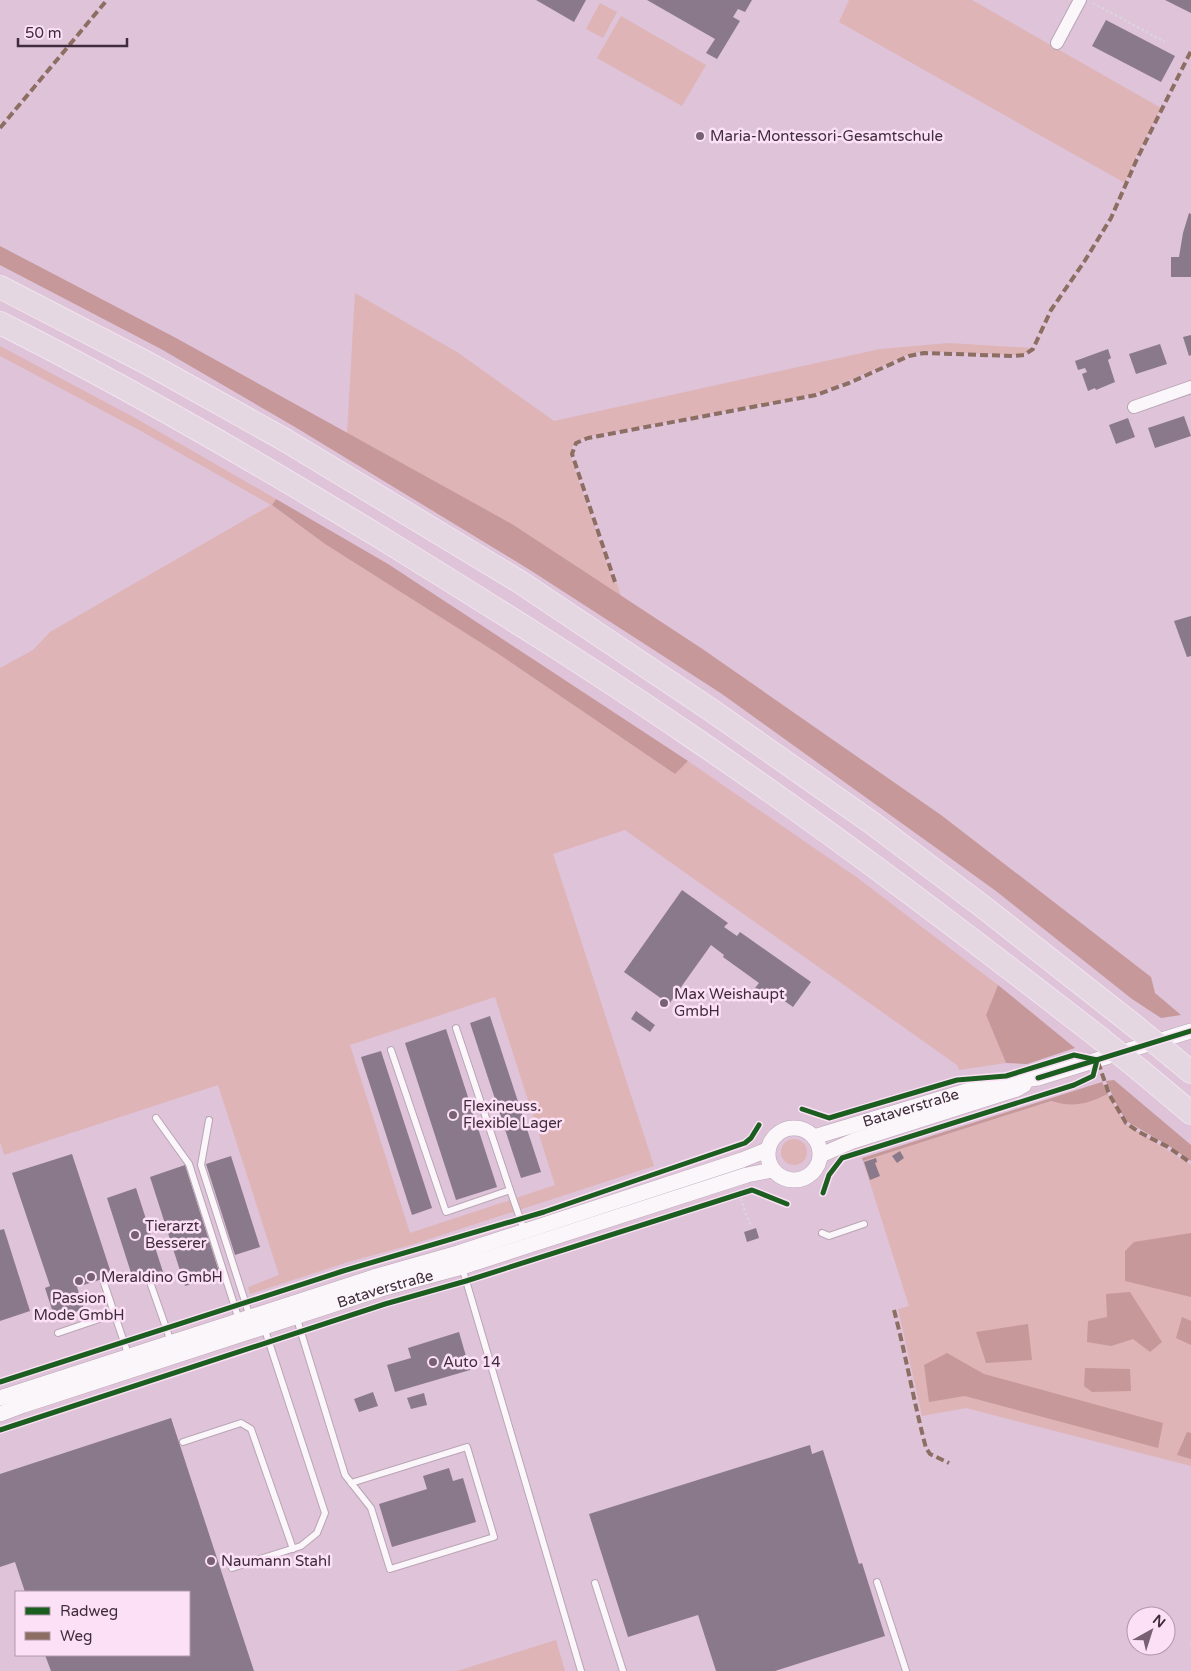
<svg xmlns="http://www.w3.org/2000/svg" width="1191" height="1671" viewBox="0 0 1191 1671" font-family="'Varela Round',sans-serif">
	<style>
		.green { fill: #deb4b6; fill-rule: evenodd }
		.forest { fill: #c69899 }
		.building { fill: #8a798a }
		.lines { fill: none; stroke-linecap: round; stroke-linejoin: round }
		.service-casing { stroke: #b9a5b5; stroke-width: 8 }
		.minor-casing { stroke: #b9a5b5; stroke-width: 14 }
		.tertiary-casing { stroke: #b9a5b5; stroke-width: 16 }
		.motorway-casing { stroke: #f0e4ee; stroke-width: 24 }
		.path { stroke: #dcd3db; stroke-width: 2.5; stroke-dasharray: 2.5 2.5; stroke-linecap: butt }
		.service { stroke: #faf6f9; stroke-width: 6 }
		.minor { stroke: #faf6f9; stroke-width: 12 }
		.tertiary { stroke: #faf6f9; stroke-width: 15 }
		.motorway { stroke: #e4d7e2; stroke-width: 22 }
		.motorway-bridge-casing { stroke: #f0e4ee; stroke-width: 24; stroke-linecap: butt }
		.motorway-bridge { stroke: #e4d7e2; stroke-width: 22 }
		.quiet { stroke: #8d6e63; stroke-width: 4; stroke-dasharray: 8 4; stroke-linecap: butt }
		.cycleway-casing { stroke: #fce1f6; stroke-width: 8 }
		.cycleway { stroke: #1b5e20; stroke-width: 5 }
		.poi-dot { fill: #776173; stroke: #fce1f6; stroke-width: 2 }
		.labels { text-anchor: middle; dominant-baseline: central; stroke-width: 5; stroke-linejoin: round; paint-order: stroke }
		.poi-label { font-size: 15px; fill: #402c3c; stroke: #fce1f6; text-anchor: start }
		.street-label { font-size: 15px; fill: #402c3c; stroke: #fce1f6 }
	</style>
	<rect width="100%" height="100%" fill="#dec3d9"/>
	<!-- green -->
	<g class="green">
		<polygon points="849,0 972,0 1161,108 1135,159 1125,183 839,22"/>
		<polygon points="600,3 617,12 603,38 586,29"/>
		<polygon points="621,16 706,65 682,106 597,58"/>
		<polygon points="355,293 457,352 554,421 880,349 949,343 1032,348 1024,354 1012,355 924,351 907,355 848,381 815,394 587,437 574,442 570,455 614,583 617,583 621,596 512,524 347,433"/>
		<path d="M0 346 137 419 276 499 272 505 325 544 497 653 675 774 688 761 859 879 998 985 986 1015 1006 1063 959 1070 957 1065 625 830 553 854 654 1166 414 1244 348 1262 250 1294 248 1287 279 1275 218 1085 4 1155 0 1142V668L33 650 50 632 271 505 141 431 0 356ZM495 997 555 1185 410 1233 350 1045Z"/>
		<path d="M1108 1094 1125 1123 1191 1165V1466L966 1408 922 1416 898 1309 909 1306 863 1161 1051 1101C1074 1108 1086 1103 1108 1094Z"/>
		<circle cx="794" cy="1152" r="13"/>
		<polygon points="556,1640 565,1671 457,1671"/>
	</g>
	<!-- forest -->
	<g class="forest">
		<polygon points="0,246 176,338 512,524 701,648 941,815 1151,977 1155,993 1181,1015 1161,1018 1132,999 996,891 722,694 530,570 295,427 161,349 0,265"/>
		<polygon points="276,499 388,564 688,761 675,774 497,653 325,544 272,505"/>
		<polygon points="998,985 1075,1048 1027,1064 1006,1063 986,1015"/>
		<polygon points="1114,1080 1191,1145 1191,1161 1169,1146 1128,1122 1119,1110 1106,1081"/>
		<path d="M1102 1082 1108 1094C1086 1104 1074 1108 1051 1101L863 1161 868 1177 862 1158Z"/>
		<polygon points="1191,1233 1191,1297 1125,1281 1125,1251 1134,1242"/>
		<polygon points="1130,1292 1162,1342 1150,1352 1133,1339 1111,1346 1087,1342 1088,1321 1107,1317 1106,1294"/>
		<polygon points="1182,1317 1191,1321 1191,1345 1176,1338"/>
		<polygon points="1028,1324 1032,1360 986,1363 976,1332"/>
		<polygon points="947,1353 984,1374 1163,1423 1158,1448 965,1396 929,1402 924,1365"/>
		<polygon points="1085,1368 1130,1369 1131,1391 1092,1392 1084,1386"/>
		<polygon points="1187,1432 1191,1433 1191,1459 1177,1455"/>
	</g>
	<!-- building -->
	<g class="building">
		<polygon points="536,0 586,0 574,22"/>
		<polygon points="647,0 752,0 745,12 738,9 733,17 740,21 717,59 706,53 715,39"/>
		<polygon points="1165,0 1191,0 1191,13"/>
		<polygon points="1106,20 1175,56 1161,82 1092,46"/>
		<polygon points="1189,213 1191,214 1191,277 1171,277 1171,257 1179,257 1183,233"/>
		<polygon points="1191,335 1191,355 1189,356 1183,337"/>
		<polygon points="1160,344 1167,364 1136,374 1129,354"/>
		<polygon points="1108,349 1111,358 1108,360 1115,382 1096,390 1095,388 1088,391 1082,374 1087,372 1085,368 1078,370 1075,361"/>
		<polygon points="1184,416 1191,436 1155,448 1148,428"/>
		<polygon points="1128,418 1135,437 1116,444 1109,425"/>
		<polygon points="1191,616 1191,656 1187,657 1174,621"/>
		<polygon points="682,890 728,923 724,927 737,936 740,932 811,982 793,1007 766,988 762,994 755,988 759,983 723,957 724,955 711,945 669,1004 624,972"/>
		<polygon points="636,1011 655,1025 650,1032 631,1019"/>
		<polygon points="490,1016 541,1172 521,1178 470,1023"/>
		<polygon points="446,1029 497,1187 456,1200 405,1043"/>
		<polygon points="381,1051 432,1208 412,1215 361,1057"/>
		<polygon points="900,1151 904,1158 897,1163 892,1156"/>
		<polygon points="72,1154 112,1276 77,1287 84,1309 55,1319 45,1288 50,1286 12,1173"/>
		<polygon points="231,1156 260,1247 235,1255 206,1164"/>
		<polygon points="876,1158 877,1162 875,1163 880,1176 870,1180 864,1162"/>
		<polygon points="185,1165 220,1275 185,1286 150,1177"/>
		<polygon points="136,1188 163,1272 154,1275 155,1280 145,1284 143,1279 134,1282 107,1198"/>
		<polygon points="756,1228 759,1238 747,1242 744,1232"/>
		<polygon points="4,1229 30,1311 0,1321 0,1230"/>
		<polygon points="459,1332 470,1370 395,1392 387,1365 411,1358 408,1348"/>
		<polygon points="373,1392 378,1406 359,1412 354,1399"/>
		<polygon points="424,1393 427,1405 411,1409 407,1398"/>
		<polygon points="171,1418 254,1671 51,1671 45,1655 189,1655 189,1592 25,1592 15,1562 0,1567 0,1474"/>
		<polygon points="810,1445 812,1454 823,1450 859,1564 862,1563 885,1636 775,1671 716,1671 698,1615 628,1637 589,1514"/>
		<polygon points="449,1468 453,1481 463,1478 476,1522 392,1547 379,1504 427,1489 423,1476"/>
	</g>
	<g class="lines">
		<!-- service casing -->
		<g class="service-casing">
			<g id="service">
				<polyline points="391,1050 446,1212 510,1190 456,1028"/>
				<polyline points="156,1118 189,1164 239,1320"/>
				<polyline points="209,1120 201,1165 250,1317"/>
				<polyline points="510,1190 524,1230"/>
				<polyline points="822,1233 829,1236 864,1224"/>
				<polyline points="462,1267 581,1671"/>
				<polyline points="104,1283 129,1357"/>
				<polyline points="151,1285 171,1342"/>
				<polyline points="296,1316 345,1475 371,1508 390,1569 494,1537 467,1447 351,1483"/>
				<polyline points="58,1333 114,1314"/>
				<polyline points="183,1442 241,1423 251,1429 293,1549"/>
				<polyline points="232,1568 301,1546 317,1533 325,1513 264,1327"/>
				<polyline points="877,1582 906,1671"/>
				<polyline points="595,1583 623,1671"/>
			</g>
		</g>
		<!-- minor casing -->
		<g class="minor-casing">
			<g id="minor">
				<polyline points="1057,43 1080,0"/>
				<polyline points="1134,407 1191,387"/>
			</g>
		</g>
		<!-- tertiary casing -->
		<g class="tertiary-casing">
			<g id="tertiary">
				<circle cx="794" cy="1154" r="26"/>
				<path id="s1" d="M814 1137 983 1086 1038 1078 1191 1031"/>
				<polyline points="821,1155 853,1141 1017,1089 1024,1085"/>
				<polyline points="0,1398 377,1276 458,1253 742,1160 767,1150"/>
				<path id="s2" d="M0 1414 24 1405 381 1289 462 1267 747 1175 772 1170"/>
			</g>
		</g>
		<!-- motorway casing -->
		<g class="motorway-casing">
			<g id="motorway">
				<polyline points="0,287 149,364 285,440 520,582 711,710 872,823 982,906 1136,1027"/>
				<path d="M0 323C130 388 256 462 380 537 485 602 590 667 692 737 832 832 967 935 1101 1039"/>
				<polyline points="1174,1058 1191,1072"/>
				<polyline points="1141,1071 1191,1113"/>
			</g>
		</g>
		<!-- path -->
		<g class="path">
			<polyline points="1093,3 1165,42"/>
			<polyline points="739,1194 751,1227"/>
			<polyline points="1190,1645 1191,1645"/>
		</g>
		<!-- service -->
		<use href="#service" class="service"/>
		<!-- minor -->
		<use href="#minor" class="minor"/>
		<!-- tertiary -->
		<use href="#tertiary" class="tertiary"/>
		<!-- motorway -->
		<use href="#motorway" class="motorway"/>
		<!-- motorway-bridge casing -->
		<g class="motorway-bridge-casing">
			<g id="motorway-bridge">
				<polyline points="1136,1027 1174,1058"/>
				<polyline points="1101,1039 1141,1071"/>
			</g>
		</g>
		<!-- motorway-bridge -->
		<use href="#motorway-bridge" class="motorway-bridge"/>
		<!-- quiet -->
		<g class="quiet">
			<polyline points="0,128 107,0"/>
			<polyline points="615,582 572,454 576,443 588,438 816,395 849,383 909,356 924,353 1012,356 1024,355 1033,349 1051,310 1084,262 1111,218 1137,159 1191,51"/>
			<polyline points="1098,1062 1109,1094 1126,1123 1139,1132 1168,1147 1191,1163"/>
			<path d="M894 1310C906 1356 914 1403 926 1448L930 1454 949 1463"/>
		</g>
		<!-- cycleway casing -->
		<g class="cycleway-casing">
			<g id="cycleway">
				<polyline points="1038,1078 1191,1031"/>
				<polyline points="802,1109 829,1118 957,1080 1006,1076 1074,1055 1097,1060"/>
				<polyline points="823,1193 829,1175 842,1158 1074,1085 1093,1076 1097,1060"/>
				<polyline points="0,1382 343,1271 544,1212 745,1143 751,1138 759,1125"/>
				<polyline points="0,1430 385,1304 466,1281 752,1190 787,1204"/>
			</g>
		</g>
		<!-- cycleway -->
		<use href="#cycleway" class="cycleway"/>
	</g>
	<!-- markers -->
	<g class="poi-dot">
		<circle cx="700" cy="136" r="5"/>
		<circle cx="664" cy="1003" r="5"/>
		<circle cx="453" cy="1115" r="5"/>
		<circle cx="135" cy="1235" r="5"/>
		<circle cx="91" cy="1277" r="5"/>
		<circle cx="79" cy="1281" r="5"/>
		<circle cx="433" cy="1362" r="5"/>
		<circle cx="211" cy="1561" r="5"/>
	</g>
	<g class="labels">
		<!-- poi labels -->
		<g class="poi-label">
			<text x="710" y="136">Maria-Montessori-Gesamtschule</text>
			<text x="674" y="994">Max Weishaupt<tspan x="674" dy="17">GmbH</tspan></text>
			<text x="463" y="1106">Flexineuss.<tspan x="463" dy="17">Flexible Lager</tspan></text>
			<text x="145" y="1226">Tierarzt<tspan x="145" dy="17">Besserer</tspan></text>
			<text x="101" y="1277">Meraldino GmbH</text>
			<text x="79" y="1298" text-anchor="middle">Passion<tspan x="79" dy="17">Mode GmbH</tspan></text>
			<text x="443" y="1362">Auto 14</text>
			<text x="221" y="1561">Naumann Stahl</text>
		</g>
		<!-- street labels -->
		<g class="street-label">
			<text stroke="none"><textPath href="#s1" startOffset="101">Bataverstraße</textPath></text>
			<text stroke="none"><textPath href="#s2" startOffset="405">Bataverstraße</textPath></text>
		</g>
	</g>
	<!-- legend -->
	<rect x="15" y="1591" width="175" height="65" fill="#fce1f6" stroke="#b199ac"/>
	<rect x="25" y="1607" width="25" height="8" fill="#1b5e20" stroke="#b199ac"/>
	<text x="60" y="1616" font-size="15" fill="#402c3c">Radweg</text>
	<rect x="25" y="1632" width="25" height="8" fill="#8d6e63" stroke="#b199ac"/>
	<text x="60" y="1641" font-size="15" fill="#402c3c">Weg</text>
	<!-- north arrow -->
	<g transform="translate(1151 1631) rotate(39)"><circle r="24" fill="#fce1f6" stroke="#b199ac"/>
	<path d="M0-4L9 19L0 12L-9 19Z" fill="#776173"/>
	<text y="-8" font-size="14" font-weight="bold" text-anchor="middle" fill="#402c3c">N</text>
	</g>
	<!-- scale -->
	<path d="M18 38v8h109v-8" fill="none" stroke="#402c3c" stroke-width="2.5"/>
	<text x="25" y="38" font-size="15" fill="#402c3c" stroke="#fce1f6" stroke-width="4" paint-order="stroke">50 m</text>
</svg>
